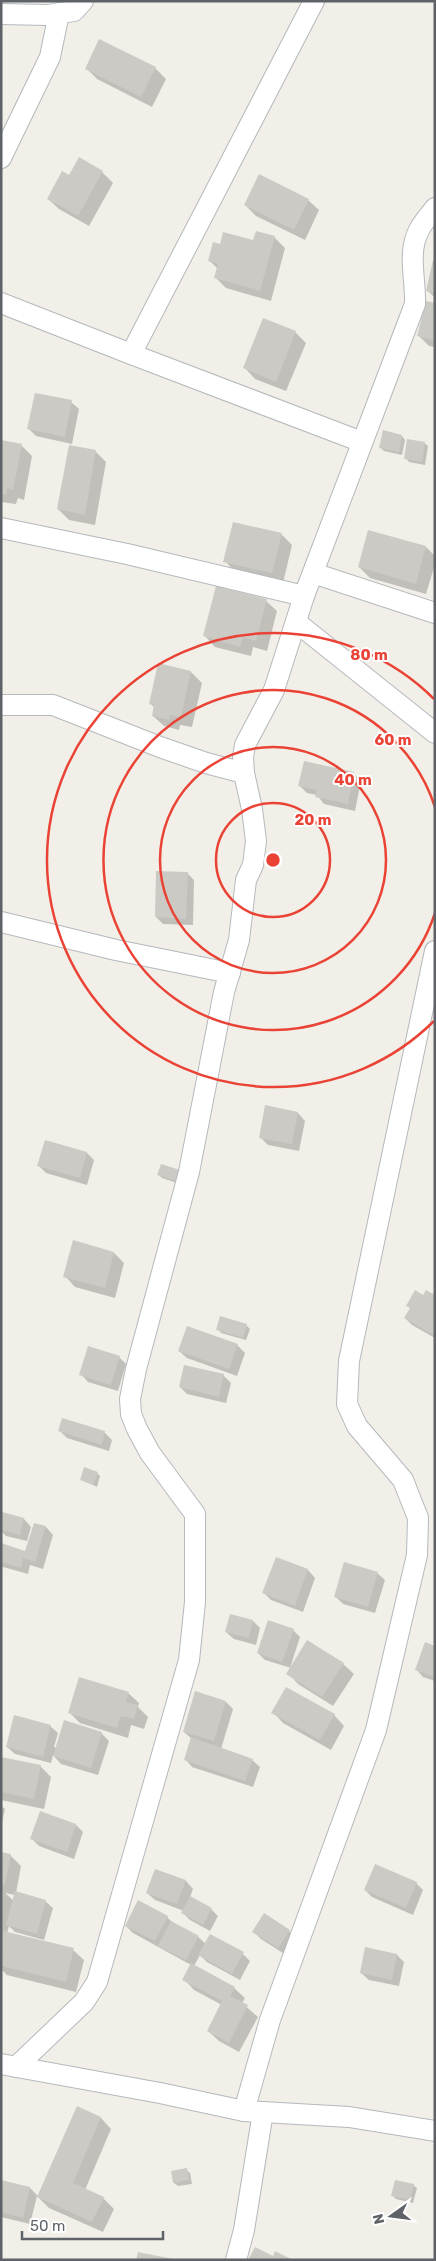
<svg xmlns="http://www.w3.org/2000/svg" width="436" height="2261" viewBox="0 0 436 2261" font-family="Rubik,sans-serif">
	<style>
		.shadow { fill: #0003; fill-rule: evenodd }
		.building { fill: #cccac5 }
		.lines { fill: none; stroke-linecap: round; stroke-linejoin: round }
		.street-casing { stroke: #b5b8bc; stroke-width: 22 }
		.street { stroke: #fff; stroke-width: 20 }
		.ring { fill: none; stroke: #ea4335; stroke-width: 2.5 }
		.centre { fill: #ea4335; stroke: #fff; stroke-width: 2.5 }
		.ring-label { font-size: 15px; text-anchor: middle; font-weight: bold; fill: #ea4335; stroke: #fff; stroke-width: 4; stroke-linejoin: round; paint-order: stroke }
	</style>
	<rect width="100%" height="100%" fill="#f1efe8"/>
	<!-- shadow -->
	<g class="shadow">
		<polygon points="86,68 155,68 166,79 152,107 97,79"/>
		<polygon points="79,159 102,172 113,183 89,226 59,209 48,199 69,177"/>
		<polygon points="308,200 319,210 305,240 256,216 245,205"/>
		<polygon points="274,237 285,248 271,301 226,288 215,277 218,269 209,260 221,245"/>
		<polygon points="435,261 435,298 428,291"/>
		<polygon points="435,304 435,347 429,346 419,336"/>
		<polygon points="295,332 306,343 286,391 255,379 245,368"/>
		<polygon points="71,402 79,409 72,444 36,436 29,429"/>
		<polygon points="402,436 405,440 402,455 384,451 380,447"/>
		<polygon points="1,441 21,445 32,456 24,500 18,498 16,504 1,502"/>
		<polygon points="424,443 428,446 425,465 409,462 406,458"/>
		<polygon points="70,446 96,452 106,462 95,525 69,520 58,509"/>
		<polygon points="369,532 426,547 435,556 435,564 426,594 370,578 359,567"/>
		<polygon points="281,534 292,545 283,583 235,572 225,561"/>
		<polygon points="266,601 277,611 267,651 253,647 251,656 215,647 205,636"/>
		<polygon points="159,665 191,672 202,683 192,727 180,725 179,730 164,726 153,716 155,708 150,703"/>
		<polygon points="353,773 361,781 355,811 324,804 317,795 307,793 300,786"/>
		<polygon points="187,873 194,880 193,925 163,924 156,917"/>
		<polygon points="298,1113 305,1121 299,1151 268,1145 260,1137"/>
		<polygon points="87,1153 94,1160 87,1185 46,1173 39,1166"/>
		<polygon points="179,1171 180,1184 162,1178 159,1175"/>
		<polygon points="114,1253 124,1263 115,1298 75,1287 65,1276"/>
		<polygon points="424,1296 435,1297 435,1338 412,1325 405,1318"/>
		<polygon points="246,1325 250,1329 246,1340 221,1333 218,1329"/>
		<polygon points="237,1345 245,1353 237,1376 187,1358 179,1351"/>
		<polygon points="119,1357 126,1364 118,1391 88,1382 81,1374"/>
		<polygon points="223,1375 231,1383 226,1403 187,1394 180,1387"/>
		<polygon points="63,1420 105,1433 112,1440 109,1451 67,1438 60,1431"/>
		<polygon points="97,1473 100,1476 97,1487 81,1479"/>
		<polygon points="2,1514 24,1519 31,1527 27,1541 6,1536 1,1531"/>
		<polygon points="35,1524 46,1527 53,1535 43,1569 30,1565 28,1574 3,1567 1,1565 1,1545 26,1552"/>
		<polygon points="276,1559 308,1570 315,1578 303,1612 271,1600 264,1593"/>
		<polygon points="377,1573 385,1580 375,1613 343,1604 336,1597"/>
		<polygon points="253,1621 260,1628 256,1645 234,1639 226,1632"/>
		<polygon points="293,1630 300,1637 290,1668 343,1664 354,1674 333,1706 298,1684 288,1673 291,1668 265,1660 258,1653"/>
		<polygon points="435,1647 435,1681 423,1677 416,1669"/>
		<polygon points="128,1693 139,1703 138,1707 148,1717 144,1729 131,1725 128,1738 80,1723 69,1712"/>
		<polygon points="226,1702 233,1709 221,1749 252,1760 260,1767 253,1787 192,1767 185,1759 192,1739 184,1732"/>
		<polygon points="273,1712 334,1715 344,1726 331,1750 283,1723"/>
		<polygon points="50,1726 58,1733 54,1747 56,1748 101,1733 109,1741 98,1775 61,1764 53,1755 51,1763 15,1754 7,1747"/>
		<polygon points="1,1758 40,1766 51,1777 44,1809 1,1800"/>
		<polygon points="1,1806 5,1809 1,1827"/>
		<polygon points="76,1825 83,1832 74,1859 39,1846 32,1839"/>
		<path d="M1 1853 10 1855 21 1866 16 1893 45 1901 53 1908 44 1940 15 1932 9 1926 7 1934 73 1950 84 1960 76 1992 7 1975 1 1969ZM5 1893 15 1895 14 1901Z"/>
		<polygon points="155,1870 186,1881 193,1889 190,1897 211,1909 218,1916 210,1931 190,1920 183,1913 184,1911 155,1900 147,1893"/>
		<polygon points="416,1883 423,1890 413,1915 372,1897 365,1890"/>
		<polygon points="167,1917 175,1925 198,1937 206,1944 243,1954 250,1961 240,1980 207,1962 200,1955 194,1966 234,1988 245,1998 242,2003 258,2017 239,2052 219,2041 208,2031 222,2005 194,1990 184,1979 191,1965 133,1933 126,1926"/>
		<polygon points="289,1931 296,1938 286,1955 261,1939 254,1932"/>
		<polygon points="397,1955 404,1962 399,1986 369,1980 361,1973"/>
		<polygon points="77,2108 101,2118 111,2129 85,2190 103,2198 114,2209 103,2232 49,2208 37,2196 30,2224 1,2217 1,2181 30,2188 39,2197"/>
		<polygon points="186,2170 190,2173 192,2184 178,2186 174,2183 172,2172"/>
		<polygon points="413,2185 417,2188 413,2203 396,2199 393,2196"/>
	</g>
	<!-- building -->
	<g class="building">
		<polygon points="99,39 156,67 141,97 85,69"/>
		<polygon points="79,157 103,171 78,216 47,199 62,171 69,175"/>
		<polygon points="259,174 309,199 294,230 244,205"/>
		<polygon points="256,231 275,236 260,291 214,278 218,264 208,261 213,242 220,244 223,232 253,240"/>
		<polygon points="433,260 435,260 435,293 426,291"/>
		<polygon points="426,301 435,303 435,340 417,336"/>
		<polygon points="263,318 296,331 276,382 243,368"/>
		<polygon points="35,393 72,400 65,437 27,429"/>
		<polygon points="383,430 402,435 399,452 379,448"/>
		<polygon points="407,439 425,442 422,462 404,459"/>
		<polygon points="1,440 22,444 13,490 7,488 6,495 1,494"/>
		<polygon points="69,445 96,450 85,515 57,509"/>
		<polygon points="233,522 282,533 272,573 223,562"/>
		<polygon points="368,530 426,546 416,584 358,567"/>
		<polygon points="216,586 267,599 256,641 243,637 240,647 203,636"/>
		<polygon points="158,663 191,671 181,717 170,715 169,720 152,716 154,705 149,704"/>
		<polygon points="304,761 354,772 348,804 315,797 317,790 298,786"/>
		<polygon points="156,871 188,872 186,919 155,917"/>
		<polygon points="265,1105 298,1112 292,1144 259,1138"/>
		<polygon points="45,1140 87,1152 80,1178 37,1166"/>
		<polygon points="161,1164 180,1170 176,1181 157,1175"/>
		<polygon points="73,1240 114,1252 105,1288 63,1277"/>
		<polygon points="415,1290 423,1295 426,1290 435,1295 435,1336 404,1318 410,1308 406,1306"/>
		<polygon points="220,1316 247,1324 243,1338 216,1330"/>
		<polygon points="187,1326 238,1344 229,1369 178,1351"/>
		<polygon points="88,1346 120,1356 111,1385 79,1375"/>
		<polygon points="184,1365 224,1374 219,1397 179,1387"/>
		<polygon points="62,1418 105,1431 102,1445 58,1431"/>
		<polygon points="84,1467 98,1472 93,1485 80,1480"/>
		<polygon points="2,1512 24,1518 20,1535 1,1530"/>
		<polygon points="34,1523 46,1526 35,1562 23,1558 21,1568 1,1562 1,1543 25,1551"/>
		<polygon points="276,1557 308,1569 295,1606 262,1593"/>
		<polygon points="344,1562 378,1572 368,1607 334,1597"/>
		<polygon points="230,1614 253,1620 249,1638 225,1632"/>
		<polygon points="268,1620 294,1629 282,1662 257,1653"/>
		<polygon points="307,1640 344,1663 322,1697 286,1674"/>
		<polygon points="425,1642 435,1646 435,1677 415,1670"/>
		<polygon points="79,1677 129,1692 126,1702 138,1705 134,1719 121,1716 117,1728 68,1713"/>
		<polygon points="286,1687 335,1714 320,1740 271,1713"/>
		<polygon points="195,1691 226,1701 214,1741 183,1732"/>
		<polygon points="14,1715 51,1725 43,1757 6,1747"/>
		<polygon points="64,1720 102,1732 91,1768 53,1756"/>
		<polygon points="191,1737 253,1759 245,1781 184,1760"/>
		<polygon points="1,1757 41,1765 34,1799 1,1792"/>
		<polygon points="40,1811 76,1824 67,1852 30,1839"/>
		<polygon points="1,1852 11,1854 5,1885 1,1884"/>
		<polygon points="375,1864 417,1882 406,1908 364,1890"/>
		<polygon points="155,1869 186,1880 177,1904 146,1893"/>
		<polygon points="15,1891 46,1900 37,1934 6,1925"/>
		<polygon points="190,1896 212,1908 203,1925 181,1913"/>
		<polygon points="138,1900 168,1916 155,1941 125,1926"/>
		<polygon points="264,1913 290,1930 278,1948 252,1932"/>
		<polygon points="171,1921 199,1936 186,1960 158,1946"/>
		<polygon points="3,1931 74,1948 66,1982 1,1966"/>
		<polygon points="210,1934 244,1952 232,1974 198,1955"/>
		<polygon points="365,1947 397,1954 392,1980 360,1973"/>
		<polygon points="191,1963 235,1987 230,1996 248,2005 229,2043 207,2031 222,2001 182,1980"/>
		<polygon points="77,2106 101,2117 73,2183 104,2197 92,2222 37,2197"/>
		<polygon points="187,2168 189,2180 173,2183 171,2171"/>
		<polygon points="1,2180 30,2187 23,2218 1,2212"/>
		<polygon points="395,2180 414,2184 410,2200 391,2196"/>
		<polygon points="255,2247 273,2256 275,2251 293,2260 248,2260"/>
		<polygon points="138,2252 173,2259 173,2260 136,2260"/>
	</g>
	<g class="lines">
		<!-- street casing -->
		<g class="street-casing">
			<g id="street">
				<polyline points="314,1 131,354 362,442"/>
				<polyline points="1,14 48,15 74,11 83,1"/>
				<polyline points="1,158 50,57 59,13"/>
				<polyline points="1,303 131,354"/>
				<polyline points="1,528 127,554 304,596"/>
				<polyline points="313,573 435,613"/>
				<polyline points="296,622 435,733"/>
				<polyline points="1,705 53,705 160,747 206,763 244,773"/>
				<polyline points="1,922 116,950 230,973"/>
				<polyline points="1,2064 160,2093 244,2111 349,2117 435,2131"/>
				<path d="M16 2067 84 2002 97 1982 189 1660 195 1602V1514L150 1453 137 1429 131 1414 130 1399 136 1369 189 1172 224 992 239 940 246 880 253 865 256 841 252 809 244 773 243 757 245 745 274 690 304 596 415 304C416 279 407 253 419 230 423 222 430 215 435 208"/>
				<polyline points="244,2111 270,2020 376,1730 417,1555 418,1518 403,1480 357,1426 347,1404 349,1361 435,951"/>
				<polyline points="236,2260 244,2230 263,2112"/>
			</g>
		</g>
		<!-- street -->
		<use href="#street" class="street"/>
	</g>
	<!-- distance rings -->
	<g class="ring">
		<circle cx="273" cy="860" r="57"/>
		<circle cx="273" cy="860" r="113"/>
		<path d="M435 913A170 170 0 1 1 435 807"/>
		<path d="M434 1021A227 227 0 1 1 434 699"/>
	</g>
	<circle cx="273" cy="860" r="8" class="centre"/>
	<g class="ring-label">
		<text x="369" y="660">80 m</text>
		<text x="393" y="745">60 m</text>
		<text x="353" y="785">40 m</text>
		<text x="313" y="825">20 m</text>
	</g>
	<!-- border -->
	<rect width="436" height="2261" fill="none" stroke="#5f6368" stroke-width="5"/>
	<!-- north arrow -->
	<g transform="translate(391 2216) rotate(256)" stroke="#ffffff" stroke-width="4" paint-order="stroke">
	<path d="M0-4L9 19L0 12L-9 19Z" fill="#5f6368"/>
	<text y="-8" font-size="14" font-weight="bold" text-anchor="middle" fill="#5f6368">N</text>
	</g>
	<!-- scale -->
	<path d="M22 2231v8h141v-8" fill="none" stroke="#5f6368" stroke-width="2.5"/>
	<text x="30" y="2231" font-size="15" fill="#5f6368" stroke="#ffffff" stroke-width="4" paint-order="stroke">50 m</text>
</svg>
